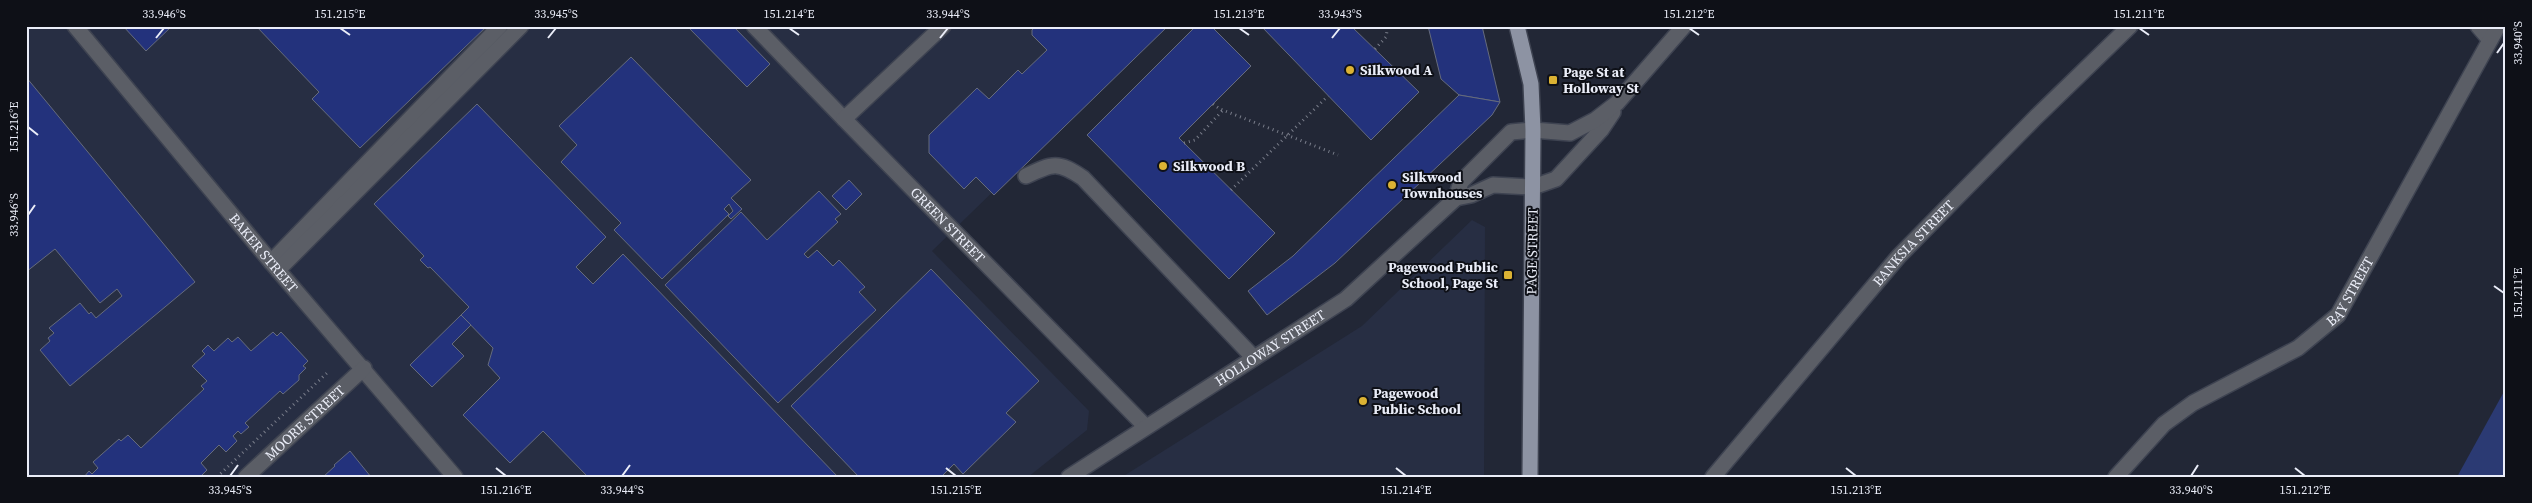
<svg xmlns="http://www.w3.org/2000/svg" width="2532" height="503" viewBox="0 0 2532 503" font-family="'Source Serif 4',serif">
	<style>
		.built { fill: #272e43 }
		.green { fill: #2b3a73 }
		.building { fill: #23327c; stroke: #656b7d }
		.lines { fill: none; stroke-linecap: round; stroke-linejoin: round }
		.minor-casing { stroke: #3e4351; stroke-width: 18 }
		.major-casing { stroke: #3e4351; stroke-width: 18 }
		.path { stroke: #7a7e8b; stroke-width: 3; stroke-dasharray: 1 4; stroke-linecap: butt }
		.minor { stroke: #5b5e66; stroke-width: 15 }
		.major { stroke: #8d93a3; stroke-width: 15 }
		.ticks { fill: none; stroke: #eaedf8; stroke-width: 2 }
		.poi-dot { fill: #dbb233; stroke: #0e1017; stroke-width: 2 }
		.labels { text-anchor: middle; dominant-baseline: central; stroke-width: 4; stroke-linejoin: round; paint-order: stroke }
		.poi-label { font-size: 14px; font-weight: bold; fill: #eaedf8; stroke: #0e1017; text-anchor: start }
		.street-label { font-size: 14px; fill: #eaedf8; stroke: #0e1017 }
		.neatline { fill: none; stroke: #eaedf8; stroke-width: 2 }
		.ticks-label { font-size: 12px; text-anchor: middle; fill: #eaedf8 }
	</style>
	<rect width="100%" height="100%" fill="#222736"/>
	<!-- built -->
	<g class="built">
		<polygon points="26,26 1163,26 932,251 1089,411 1087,430 1028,477 26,477"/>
		<polygon points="1472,220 1485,227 1484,477 1122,477 1362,326"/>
	</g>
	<!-- green -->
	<polygon class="green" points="2506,388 2506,477 2457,477"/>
	<!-- building -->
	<g class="building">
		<polygon points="123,26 172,26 146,51"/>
		<polygon points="256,26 487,26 360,148 312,99 319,92"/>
		<polygon points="687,26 733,26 770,64 747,87"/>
		<polygon points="1036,26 1168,26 994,195 976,177 964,189 929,153 929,135 977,88 989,99 1018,70 1022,74 1047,50 1032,35 1032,30"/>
		<polygon points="1196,26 1211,26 1251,66 1179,138 1275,233 1229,279 1087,135"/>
		<polygon points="1261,26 1351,26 1419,92 1371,140"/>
		<polygon points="1428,26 1482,26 1500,102 1459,95 1441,79"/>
		<polygon points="631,57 751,180 731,198 742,209 731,219 728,216 733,211 729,204 724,209 729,214 662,279 614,230 621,223 561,162 577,145 559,126"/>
		<polygon points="26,77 195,282 70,386 40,350 50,341 48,338 54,333 49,328 80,303 89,314 91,312 96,318 122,296 117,289 100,303 55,249 26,272"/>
		<polygon points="1459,95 1500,102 1492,115 1335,263 1267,315 1248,291 1293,256"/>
		<polygon points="477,104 606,237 576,267 593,284 623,254 838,477 588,477 543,431 510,463 463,415 500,378 488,365 493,348 461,315 469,307 430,267 428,268 420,260 424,256 374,204"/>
		<polygon points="849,180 862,194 846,210 832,196"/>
		<polygon points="819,191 841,214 835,219 838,222 804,254 808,258 817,250 833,266 839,260 865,287 859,292 876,310 778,403 665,285 741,212 767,240"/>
		<polygon points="931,269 1039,381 1006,413 1016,422 963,474 954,464 941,477 859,477 791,406"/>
		<polygon points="461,315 471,325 452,344 464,356 432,387 410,365"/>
		<polygon points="273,332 277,336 281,332 308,361 303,366 306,368 299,375 299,380 283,394 280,391 245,423 249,427 241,434 238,431 233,436 237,441 226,452 219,445 201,463 207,470 200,477 84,477 89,471 92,474 98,468 93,462 119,439 121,441 128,435 141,448 204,389 201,386 207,381 192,366 205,354 202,351 208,345 214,351 228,338 232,342 238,337 251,351"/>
		<polygon points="350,451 371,477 323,477 335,466 334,465"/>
	</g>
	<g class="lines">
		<!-- minor casing -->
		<g class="minor-casing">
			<g id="minor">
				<path id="s1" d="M75 26 271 262 455 477"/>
				<polyline points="754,26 844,119"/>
				<path id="s2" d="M943 26 844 119 1145 426"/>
				<polyline points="2478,26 2490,40"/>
				<path d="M1026 176C1053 163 1058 161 1083 178L1254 358"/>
				<polyline points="1456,198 1471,195 1493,185 1533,187 1556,179 1601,130 1613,112"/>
				<polyline points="271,262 500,26"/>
				<polyline points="278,270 521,26"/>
				<path id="s3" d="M246 477 364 368"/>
				<path id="s4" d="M1069 477 1346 299 1456 198 1461 182 1511 132 1533 130 1570 133 1595 120 1617 103 1684 26"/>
				<path id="s5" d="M1713 477 1899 256 2036 117 2130 26"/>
				<path id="s6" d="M2116 477 2164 424 2193 403 2298 348 2338 315 2498 26"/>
			</g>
		</g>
		<!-- major casing -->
		<g class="major-casing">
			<polyline id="major" points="1517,26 1531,84 1533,130 1530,477"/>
		</g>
		<!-- path -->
		<g class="path">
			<polyline points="1375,49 1386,37 1388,26"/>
			<polyline points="1213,104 1220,109 1338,155"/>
			<polyline points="1184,143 1195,140 1223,110"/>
			<polyline points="1231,190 1328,96"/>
			<polyline points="217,477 328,372"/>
		</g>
		<!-- minor -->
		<use href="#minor" class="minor"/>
		<!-- major -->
		<use href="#major" class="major"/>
	</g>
	<!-- ticks -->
	<path class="ticks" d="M340 28 350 35M789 28 799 35M1239 28 1249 35M1689 28 1699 35M2139 28 2149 35M156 38 164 28M548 38 556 28M940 38 948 28M1332 38 1340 28M2497 53 2504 43M28 127 38 135M28 215 35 205M2494 286 2504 293M496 468 506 476M946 468 956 476M1396 468 1406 476M1846 468 1856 476M2295 468 2305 476M230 476 238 465M622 476 630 465M2191 476 2198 465"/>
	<!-- markers -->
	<g class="poi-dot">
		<circle cx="1350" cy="70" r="5"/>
		<rect x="1548" y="75" width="10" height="10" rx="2.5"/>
		<circle cx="1163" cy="166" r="5"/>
		<circle cx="1392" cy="185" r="5"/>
		<rect x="1503" y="270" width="10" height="10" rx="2.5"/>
		<circle cx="1363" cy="401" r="5"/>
	</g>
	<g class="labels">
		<!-- poi labels -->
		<g class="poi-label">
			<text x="1360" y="70">Silkwood A</text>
			<text x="1563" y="72">Page St at<tspan x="1563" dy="16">Holloway St</tspan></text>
			<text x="1173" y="166">Silkwood B</text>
			<text x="1402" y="177">Silkwood<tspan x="1402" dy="16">Townhouses</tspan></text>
			<text x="1498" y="267" text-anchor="end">Pagewood Public<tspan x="1498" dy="16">School, Page St</tspan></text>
			<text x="1373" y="393">Pagewood<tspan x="1373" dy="16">Public School</tspan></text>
		</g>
		<!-- street labels -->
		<g class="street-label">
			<text stroke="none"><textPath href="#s2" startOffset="284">GREEN STREET</textPath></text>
			<text stroke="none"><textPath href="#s5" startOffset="308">BANKSIA STREET</textPath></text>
			<text transform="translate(1532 251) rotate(-89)">PAGE STREET</text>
			<text stroke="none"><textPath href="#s1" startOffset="295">BAKER STREET</textPath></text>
			<text stroke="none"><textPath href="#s6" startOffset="304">BAY STREET</textPath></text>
			<text stroke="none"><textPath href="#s4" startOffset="239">HOLLOWAY STREET</textPath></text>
			<text stroke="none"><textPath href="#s3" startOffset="80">MOORE STREET</textPath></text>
		</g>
	</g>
	<!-- border -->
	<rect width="2532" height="503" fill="none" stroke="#0e1017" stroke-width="55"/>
	<rect x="28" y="28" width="2476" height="448" class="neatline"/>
	<g class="ticks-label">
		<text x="164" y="18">33.946°S</text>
		<text x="340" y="18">151.215°E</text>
		<text x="556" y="18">33.945°S</text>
		<text x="789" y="18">151.214°E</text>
		<text x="948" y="18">33.944°S</text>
		<text x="1239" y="18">151.213°E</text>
		<text x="1340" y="18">33.943°S</text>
		<text x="1689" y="18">151.212°E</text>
		<text x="2139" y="18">151.211°E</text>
		<text transform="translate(2518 43) rotate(-90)" y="4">33.940°S</text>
		<text transform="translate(14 127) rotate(-90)" y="4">151.216°E</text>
		<text transform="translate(14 215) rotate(-90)" y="4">33.946°S</text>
		<text transform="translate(2518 293) rotate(-90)" y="4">151.211°E</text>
		<text x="230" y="494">33.945°S</text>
		<text x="506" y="494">151.216°E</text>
		<text x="622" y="494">33.944°S</text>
		<text x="956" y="494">151.215°E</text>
		<text x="1406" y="494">151.214°E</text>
		<text x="1856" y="494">151.213°E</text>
		<text x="2191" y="494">33.940°S</text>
		<text x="2305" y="494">151.212°E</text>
	</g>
</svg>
